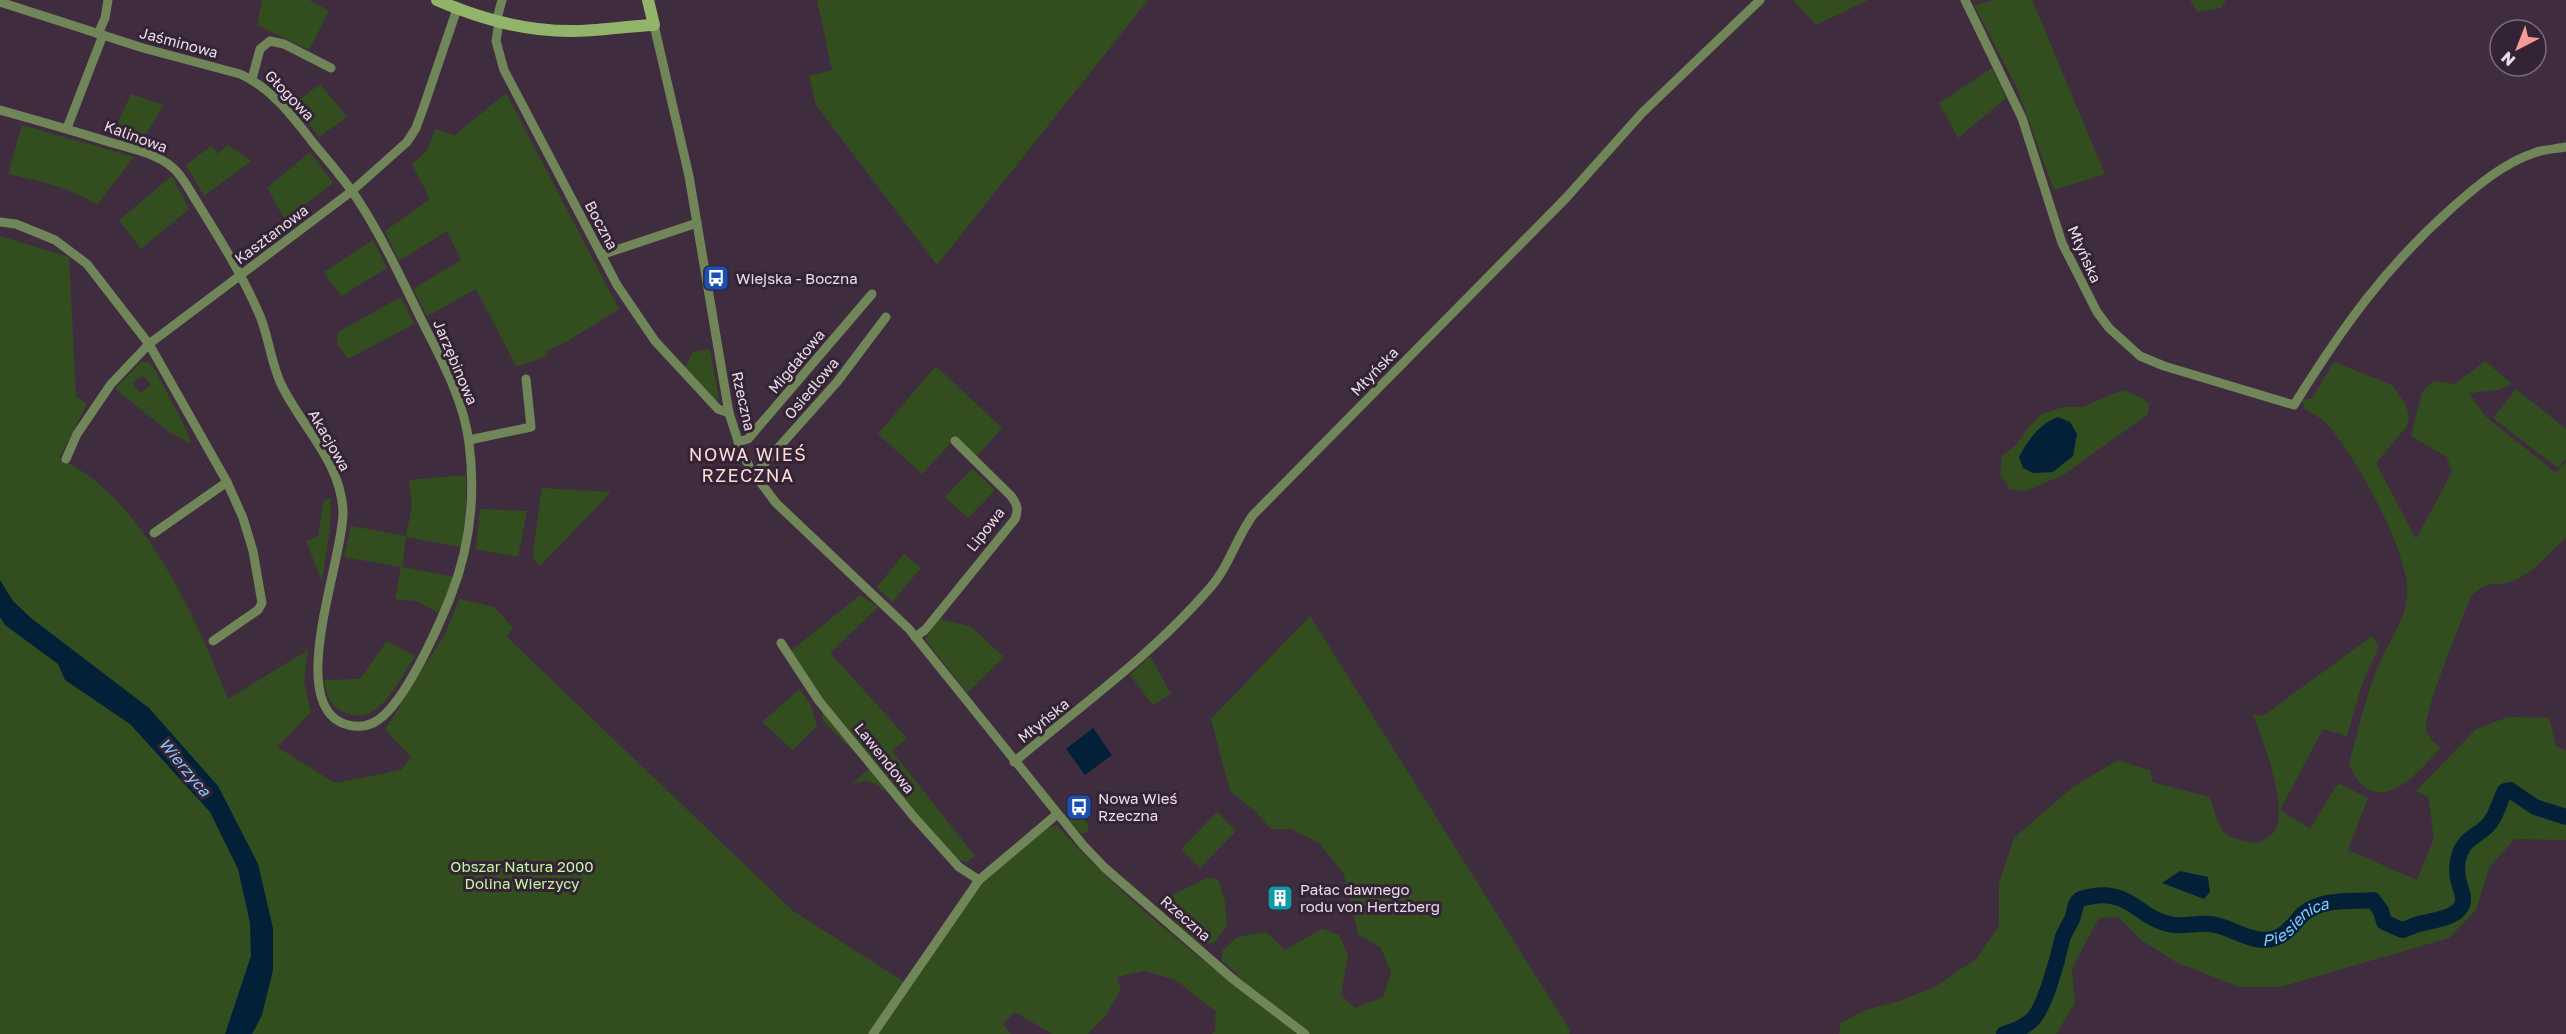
<svg xmlns="http://www.w3.org/2000/svg" width="2566" height="1034" viewBox="0 0 2566 1034" font-family="'Golos Text',sans-serif">
	<style>
		.green { fill: #324e1e; fill-rule: evenodd }
		.water { fill: #022138 }
		.lines { fill: none; stroke-linecap: round; stroke-linejoin: round }
		.river { stroke: #022138; stroke-width: 16 }
		.street { stroke: #718658; stroke-width: 9 }
		.secondary { stroke: #92b46a; stroke-width: 12 }
		.labels { text-anchor: middle; dominant-baseline: central; stroke-width: 6; stroke-linejoin: round; paint-order: stroke }
		.street-label { font-size: 15px; fill: #e8dde8; stroke: #342335 }
		.poi-label { font-size: 15px; fill: #e8dde8; stroke: #342335; text-anchor: start }
		.park-label { font-size: 15px; fill: #c0f79f; stroke: #342335 }
		.water-label { font-size: 16px; font-style: italic; fill: #89c8ff; stroke: #342335 }
		.quarter-label { font-size: 18px; letter-spacing: 1.5px; fill: #fddad7; stroke: #342335 }
	</style>
	<rect width="100%" height="100%" fill="#3f2d3f"/>
	<!-- green -->
	<g class="green">
		<polygon points="262,0 309,0 329,11 309,50 257,25"/>
		<polygon points="817,0 1148,0 937,265 816,105 809,76 832,70"/>
		<polygon points="1793,0 1868,0 1816,25"/>
		<polygon points="1996,0 2032,0 2105,174 2054,190 2017,88 1974,5"/>
		<polygon points="2190,0 2226,0 2221,8 2198,12"/>
		<polygon points="1992,68 2006,98 1958,138 1939,103"/>
		<polygon points="320,84 347,117 319,137 294,104"/>
		<polygon points="506,93 619,309 568,341 546,351 548,354 537,360 516,366 476,289 427,316 413,289 461,260 447,231 399,261 385,231 430,199 412,164 427,151 435,129 455,135"/>
		<polygon points="131,94 164,105 142,141 114,131"/>
		<path d="M22 125 134 157 97 205C70 187 39 181 8 174Z"/>
		<polygon points="228,145 251,161 204,196 186,165 211,146 218,154"/>
		<polygon points="310,152 333,183 285,220 267,188"/>
		<polygon points="172,176 189,209 141,249 119,220"/>
		<path d="M0 236 69 257 76 396 87 404 59 458C144 498 195 616 228 699L308 650 304 682 311 712 277 747 335 783 401 770 411 757 385 730 447 630 459 599 494 607 513 628 507 637 793 911 909 985 979 885 1049 827 1057 826C1112 885 1167 933 1231 982L1238 974 1222 961V951L1237 937 1266 932 1285 950 1322 929 1339 935 1348 955 1341 995 1355 1008 1383 997 1391 973 1381 948 1358 934 1344 874 1319 843 1291 829H1271L1256 812 1230 791 1211 719 1310 616 1571 1032 1569 1034H1212L1215 1030 1216 1012 1176 980 1144 971 1117 977 1121 990 1105 1016 1088 1034H1052L1015 1012 1003 1024 1011 1034H0Z"/>
		<polygon points="373,240 387,268 341,296 324,272"/>
		<polygon points="401,297 414,324 348,359 337,344 338,332"/>
		<polygon points="710,349 719,399 714,402 689,376 685,367 693,352"/>
		<path d="M2485 361 2512 384 2498 390 2469 393 2485 416 2556 473 2566 462V537C2550 553 2532 574 2510 582 2489 588 2491 578 2471 596 2462 621 2424 709 2426 730 2428 738 2434 742 2441 747 2415 777 2375 822 2349 765 2357 733 2365 700 2377 669 2386 646 2405 621 2407 597 2412 556 2355 455 2327 424 2322 418 2312 414 2305 409L2302 400 2312 398 2334 362 2392 385 2405 403 2409 415 2407 426 2376 463 2416 539 2452 472 2447 457 2411 436 2422 392 2433 381 2455 384Z"/>
		<path d="M141 362H149L155 370 187 431 191 444 168 431 115 389ZM143 375 151 385 140 393 132 383Z"/>
		<polygon points="936,366 1002,428 976,457 953,436 948,446 922,474 878,434"/>
		<polygon points="2516,389 2566,429 2566,459 2558,468 2493,418"/>
		<polygon points="2123,390 2142,398 2149,404 2148,414 2063,475 2026,491 2009,489 2000,474 2002,456 2016,445 2028,428 2040,415 2063,407 2082,407"/>
		<polygon points="972,469 995,490 968,518 945,497"/>
		<polygon points="466,475 466,509 462,547 406,537 402,567 454,577 439,613 416,601 395,599 401,567 344,557 351,526 406,536 412,506 409,480"/>
		<polygon points="542,488 611,492 540,566 534,559 533,551"/>
		<polygon points="331,498 330,530 322,581 306,541 318,536 324,500"/>
		<polygon points="480,509 527,511 518,557 476,549"/>
		<polygon points="904,554 921,568 892,602 877,587"/>
		<path d="M860 595 878 607 830 653 907 738 892 751 975 856 967 862 958 860C941 844 887 783 866 781 862 781 856 783 852 784L870 768 823 721 820 699 791 651Z"/>
		<polygon points="939,619 970,626 1004,657 967,693 925,639"/>
		<path d="M2372 636 2379 646 2361 687 2347 736 2323 729 2280 810 2310 829 2338 783 2368 798 2348 850 2417 880 2434 838 2428 797 2416 791 2476 729 2508 717 2549 718 2556 746 2566 751V840L2515 839 2490 866 2476 910 2449 938 2280 987H2239L2176 962 2141 940 2118 917 2099 918 2072 968 2075 1003 2056 1034H1839L1841 1023 1865 1010 1900 1001 1935 987 1977 958 1999 926V883L2014 838 2073 787 2118 760 2151 771 2152 782 2210 797C2221 832 2220 839 2259 843 2263 840 2271 836 2274 832 2290 808 2262 740 2253 714L2263 716Z"/>
		<path d="M387 641 415 656C399 680 378 731 341 711 329 704 326 694 324 680L360 679Z"/>
		<polygon points="1150,656 1171,694 1153,705 1130,675"/>
		<polygon points="800,689 811,706 817,726 793,750 762,722"/>
		<polygon points="1217,812 1236,831 1200,868 1181,849"/>
		<polygon points="1063,814 1082,818 1089,825 1087,832 1081,834"/>
		<polygon points="1207,878 1218,879 1225,902 1227,926 1214,943 1201,944 1178,925 1167,909 1170,896"/>
	</g>
	<!-- water -->
	<g class="water">
		<path d="M2058 417 2070 422 2077 434 2073 456 2053 472 2033 473 2023 468 2019 457C2029 439 2038 425 2058 417Z"/>
		<polygon points="0,580 13,601 31,618 149,708 218,786 258,864 273,928 273,970 262,1015 252,1034 225,1034 251,956 250,923 238,869 210,812 130,724 65,680 58,664 5,625 0,617"/>
		<polygon points="1093,728 1112,755 1085,775 1066,749"/>
		<polygon points="2180,871 2208,877 2210,892 2204,899 2162,883"/>
	</g>
	<g class="lines">
		<!-- river -->
		<path class="river" id="s1" d="M2004 1034C2015 1031 2023 1028 2032 1020 2045 1008 2058 958 2062 940 2064 932 2069 926 2072 919 2075 913 2074 902 2081 899 2084 897 2090 897 2094 896 2131 890 2141 921 2174 925 2186 926 2198 923 2210 924 2233 926 2256 949 2280 936 2289 932 2296 921 2303 914 2323 898 2349 902 2373 900L2381 911 2384 922 2402 930C2408 929 2413 925 2419 924 2436 919 2472 918 2461 889 2457 877 2455 866 2460 853 2465 838 2480 835 2489 824 2497 815 2499 802 2505 791L2510 790 2535 807 2566 817"/>
		<!-- street -->
		<g class="street">
			<path d="M1965 0 2022 118 2062 243 2097 312 2109 328 2140 356 2164 366 2294 405C2342 328 2385 267 2454 206 2478 185 2504 163 2534 153 2544 149 2556 149 2566 147"/>
			<path d="M0 2 143 48 240 74C272 88 293 117 314 144 329 162 345 180 358 200 382 237 401 278 421 319 440 357 464 400 469 443 476 497 470 548 450 598 437 630 405 702 378 720 367 728 352 728 340 722 288 695 344 558 343 511 341 462 301 426 281 384 271 363 269 338 260 316 243 276 218 236 195 199 188 188 182 175 172 167 154 152 128 148 106 141 71 130 36 120 0 110"/>
			<polyline points="496,22 502,0"/>
			<polyline points="499,22 496,41 504,70 617,285 655,341 718,409 729,413"/>
			<polyline points="654,25 689,176 729,413 741,450 751,470 776,503 909,629 1083,845 1105,868 1234,980 1305,1034"/>
			<polyline points="98,34 105,18 108,0"/>
			<polyline points="252,79 260,49 270,41 284,44 331,68"/>
			<polyline points="67,128 103,35"/>
			<polyline points="0,222 16,224 55,240 87,264 149,344 227,482 243,518 253,551 262,603 258,610 213,641"/>
			<polyline points="601,255 697,223"/>
			<polyline points="469,440 531,427 526,379"/>
			<polyline points="738,442 748,439 872,294"/>
			<polyline points="66,459 77,434 111,384 149,344 352,191 407,142 416,128 424,106 457,9"/>
			<polyline points="754,475 837,382 886,317"/>
			<polyline points="154,533 227,482"/>
			<path d="M915 637 925 630 1015 519C1019 509 1017 504 1011 496L955 441"/>
			<polyline points="781,643 819,701 914,817 959,867 979,880"/>
			<path d="M1014 762C1080 706 1152 655 1209 589 1229 567 1236 538 1253 515L1566 198 1642 113 1760 0"/>
			<polyline points="873,1034 979,880 1056,815"/>
		</g>
		<!-- secondary -->
		<path class="secondary" d="M437 0C480 19 524 31 571 31 599 31 627 26 654 25L648 0"/>
	</g>
	<!-- icons -->
	<defs>
		<g id="bus-square" transform="scale(1.35)"><rect x="-9" y="-9" width="18" height="18" rx="4" fill="#1a4fb4" stroke="#342335"/><path d="M-5-6H5V4H4V6H2V4H-2V6H-4V4H-5ZM-3.5-4V0h7V-4ZM-3.5 1.2v1.5H-2V1.2ZM2 1.2v1.5H3.5V1.2Z" fill="#fff"/></g>
		<g id="building-square" transform="scale(1.35)"><rect x="-9" y="-9" width="18" height="18" rx="4" fill="#0f9aa8" stroke="#342335"/><path d="M-4-6H4V6H1V3H-1V6H-4ZM-2.5-4.3h1.7v1.8h-1.7ZM.8-4.3h1.7v1.8H.8ZM-2.5-1h1.7V.8h-1.7ZM.8-1h1.7V.8H.8Z" fill="#fff"/></g>
	</defs>
	<g fill-rule="evenodd">
		<use href="#bus-square" x="716" y="278"/>
		<use href="#bus-square" x="1079" y="807"/>
		<use href="#building-square" x="1280" y="898"/>
	</g>
	<g class="labels">
		<!-- street labels -->
		<g class="street-label">
			<text transform="translate(179 42) rotate(15)">Jaśminowa</text>
			<text transform="translate(290 95) rotate(46)">Głogowa</text>
			<text transform="translate(136 136) rotate(20)">Kalinowa</text>
			<text transform="translate(602 225) rotate(62)">Boczna</text>
			<text transform="translate(271 234) rotate(-37)">Kasztanowa</text>
			<text transform="translate(2085 254) rotate(66)">Młyńska</text>
			<text transform="translate(796 361) rotate(-50)">Migdałowa</text>
			<text transform="translate(456 362) rotate(67)">Jarzębinowa</text>
			<text transform="translate(1374 371) rotate(-46)">Młyńska</text>
			<text transform="translate(811 388) rotate(-50)">Osiedlowa</text>
			<text transform="translate(744 401) rotate(77)">Rzeczna</text>
			<text transform="translate(330 440) rotate(60)">Akacjowa</text>
			<text transform="translate(985 529) rotate(-52)">Lipowa</text>
			<text transform="translate(1043 720) rotate(-39)">Młyńska</text>
			<text transform="translate(885 758) rotate(51)">Lawendowa</text>
			<text transform="translate(1186 918) rotate(41)">Rzeczna</text>
		</g>
		<!-- poi labels -->
		<g class="poi-label">
			<text x="736" y="278">Wiejska - Boczna</text>
			<text x="1098" y="798">Nowa Wieś<tspan x="1098" dy="17">Rzeczna</tspan></text>
			<text x="1300" y="889">Pałac dawnego<tspan x="1300" dy="17">rodu von Hertzberg</tspan></text>
		</g>
		<!-- park labels -->
		<g class="park-label">
			<text x="522" y="866">Obszar Natura 2000<tspan x="522" dy="17">Dolina Wierzycy</tspan></text>
		</g>
		<!-- water labels -->
		<g class="water-label">
			<text transform="translate(185 767) rotate(50)">Wierzyca</text>
			<text stroke="none"><textPath href="#s1" startOffset="394">Piesienica</textPath></text>
		</g>
		<!-- quarter labels -->
		<g class="quarter-label">
			<text x="748" y="454">NOWA WIEŚ<tspan x="748" dy="21">RZECZNA</tspan></text>
		</g>
	</g>
	<!-- north arrow -->
	<g transform="translate(2518 48) rotate(222)"><circle r="28" fill="#342335" stroke="#7c6d7d" stroke-width="1.5"/>
	<path d="M0-4.5L10 22L0 15L-10 22Z" fill="#f59b97"/>
	<text y="-9" font-size="16" font-weight="bold" text-anchor="middle" fill="#e8dde8">N</text>
	</g>
</svg>
